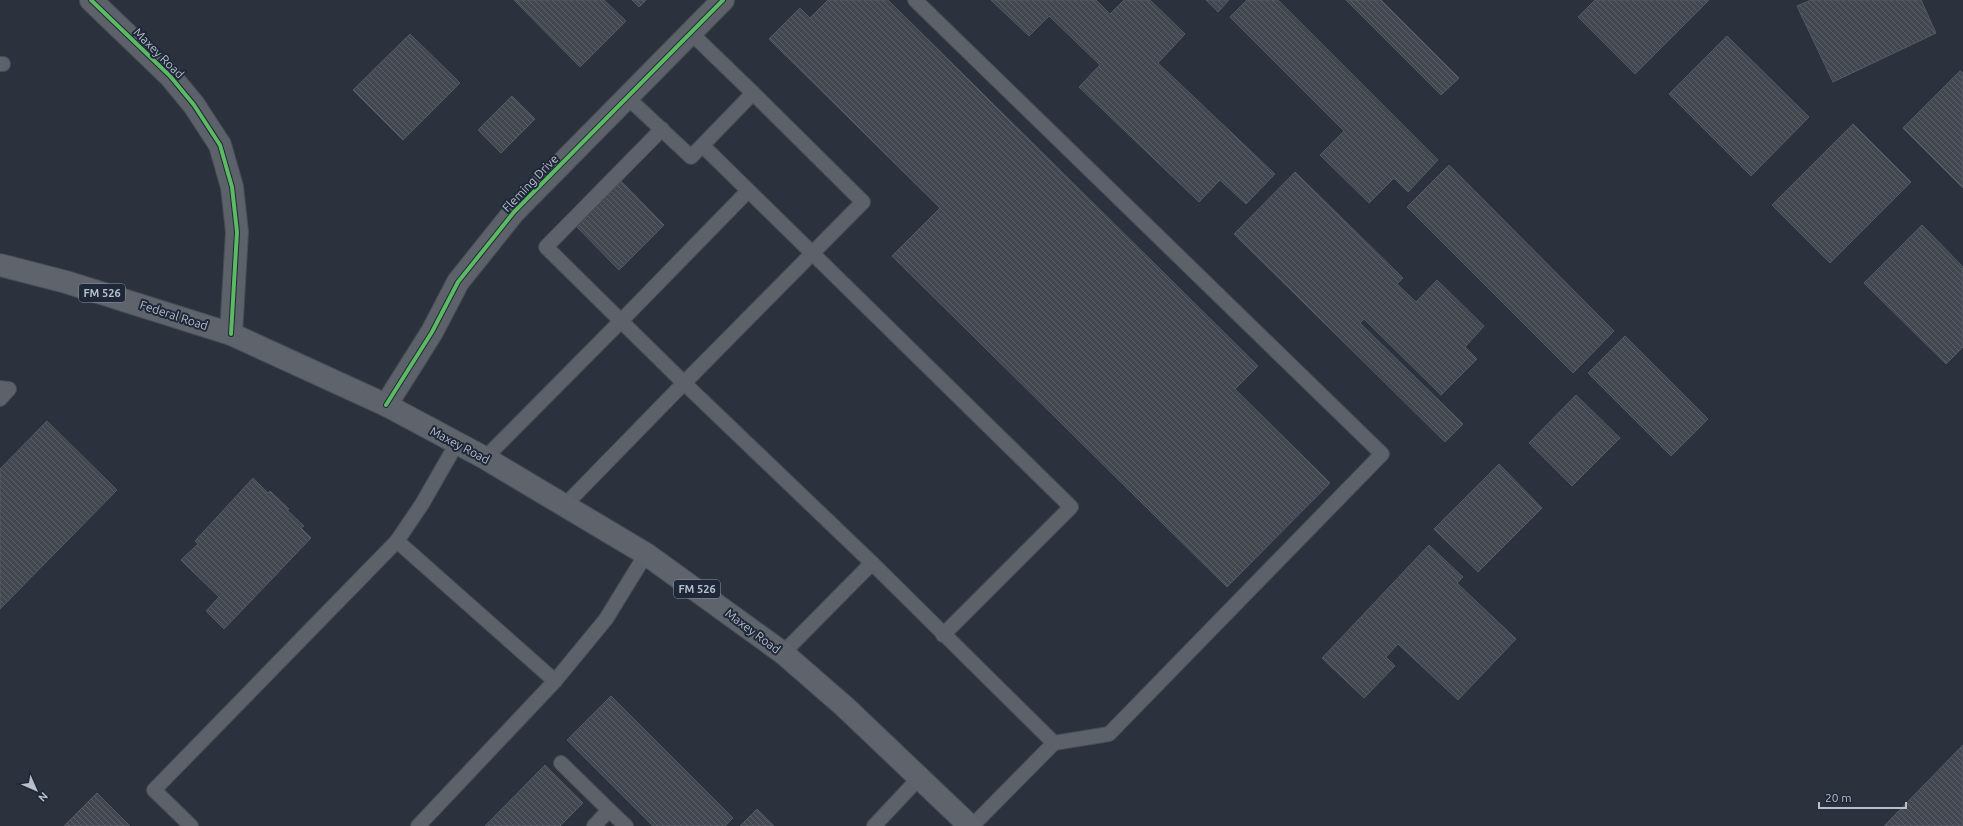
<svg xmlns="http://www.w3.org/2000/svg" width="1963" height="826" viewBox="0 0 1963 826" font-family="Ubuntu,sans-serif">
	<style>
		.building { fill: url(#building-back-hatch); stroke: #545a64 }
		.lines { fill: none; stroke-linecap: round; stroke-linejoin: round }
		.service-casing { stroke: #484d55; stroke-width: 16 }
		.minor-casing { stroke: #484d55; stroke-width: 24 }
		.tertiary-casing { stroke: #484d55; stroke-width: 24 }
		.primary-casing { stroke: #474d56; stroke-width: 24 }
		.service { stroke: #5d6169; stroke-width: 14 }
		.minor { stroke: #5d6169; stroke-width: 22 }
		.tertiary { stroke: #5d6169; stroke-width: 22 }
		.primary { stroke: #5f636b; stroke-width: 22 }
		.cycleway-casing { stroke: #1f2838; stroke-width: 6 }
		.cycleway { stroke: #5cba63; stroke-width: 4 }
		.labels { text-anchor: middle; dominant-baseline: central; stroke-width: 4; stroke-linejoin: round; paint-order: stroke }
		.shield { fill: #1f2838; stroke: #8992a0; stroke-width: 1 }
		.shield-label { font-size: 11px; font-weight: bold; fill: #b7bfcc }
		.street-label { font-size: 12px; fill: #b7bfcc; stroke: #1f2838 }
	</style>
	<defs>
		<pattern id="building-back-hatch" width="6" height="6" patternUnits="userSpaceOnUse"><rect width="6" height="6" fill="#424750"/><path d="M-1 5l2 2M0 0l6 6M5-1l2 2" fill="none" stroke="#5b6068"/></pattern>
	</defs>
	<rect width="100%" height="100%" fill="#2c323d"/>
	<!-- building -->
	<g class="building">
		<polygon points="514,0 604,0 626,21 580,67"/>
		<polygon points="632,0 646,0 639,7"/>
		<polygon points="828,0 888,0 1258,366 1235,389 1330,483 1227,587 892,256 940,208 769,39 800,8 810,18"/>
		<polygon points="991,0 1096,0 1110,14 1124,0 1150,0 1185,34 1158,63 1275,174 1246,204 1220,180 1199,202 1079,87 1100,65 1049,16 1029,36"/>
		<polygon points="1206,0 1229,0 1218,12"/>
		<polygon points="1247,0 1278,0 1438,160 1408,192 1394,178 1369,203 1320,155 1344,131 1230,17"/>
		<polygon points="1346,0 1381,0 1459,78 1441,95"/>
		<polygon points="1595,0 1709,0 1635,74 1578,17"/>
		<polygon points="1811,0 1921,0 1936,33 1833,82 1797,6"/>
		<polygon points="410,34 460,83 403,140 353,90"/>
		<polygon points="1727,36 1809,117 1751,176 1669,94"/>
		<polygon points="1960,71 1963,73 1963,188 1903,128"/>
		<polygon points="512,96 535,119 501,153 478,130"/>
		<polygon points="1853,124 1911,182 1830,263 1772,205"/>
		<polygon points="1449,165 1614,331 1573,373 1407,207"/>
		<polygon points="1295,172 1403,278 1397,284 1416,302 1437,280 1484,326 1465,347 1477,359 1441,395 1364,319 1360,323 1463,424 1445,442 1234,234"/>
		<polygon points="621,181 664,225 619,270 576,226"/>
		<polygon points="1922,225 1963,267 1963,347 1946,364 1864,283"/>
		<polygon points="1625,336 1708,419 1671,456 1588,373"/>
		<polygon points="1576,395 1620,438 1572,486 1529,443"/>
		<polygon points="47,421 117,490 0,609 0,469"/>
		<polygon points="1499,464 1542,508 1478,572 1434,529"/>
		<polygon points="253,478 268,493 270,491 289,509 287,510 304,526 301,528 311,538 224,629 206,611 219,597 181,560 198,544 195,541"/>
		<polygon points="1429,545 1463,577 1457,583 1516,639 1458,700 1398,644 1386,657 1395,666 1364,698 1322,658"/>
		<polygon points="611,696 733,818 725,826 653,826 567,740"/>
		<polygon points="1963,745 1963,826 1884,826"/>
		<polygon points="545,765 583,803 560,826 485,826"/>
		<polygon points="97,793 130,826 64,826"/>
		<polygon points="757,809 774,826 740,826"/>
	</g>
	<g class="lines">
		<!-- service casing -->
		<g class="service-casing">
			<g id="service">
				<polyline points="915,0 1382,454 1109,734 1054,743"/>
				<polyline points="0,64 3,64"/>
				<polyline points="753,93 863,202 684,383 872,563 1054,743 972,826"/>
				<polyline points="628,98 691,157 753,93 691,33"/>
				<polyline points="662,129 546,247 621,321 748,191"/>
				<polyline points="703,146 1071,507 943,635"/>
				<polyline points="0,388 9,389 0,399"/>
				<polyline points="485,458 621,321 684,383 565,505"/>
				<polyline points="397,541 422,504 457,443"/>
				<polyline points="783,653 872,563"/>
				<polyline points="561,763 609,810"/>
				<polyline points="191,826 154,790 397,541 555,681"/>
				<polyline points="418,826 555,681 606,619 646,554"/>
				<polyline points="594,826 609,810 626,826"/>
				<polyline points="874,826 920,777"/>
			</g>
		</g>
		<!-- minor casing -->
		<g class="minor-casing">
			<polyline id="minor" points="386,405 432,332 458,282 514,212 723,0"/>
		</g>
		<!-- tertiary casing -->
		<g class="tertiary-casing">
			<polyline id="tertiary" points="91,0 170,76 194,105 220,145 232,187 237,232 231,334"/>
		</g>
		<!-- primary casing -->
		<g class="primary-casing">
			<polyline id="primary" points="0,265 66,282 231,334 386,405 485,458 646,554 783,653 845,707 970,826"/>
		</g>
		<!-- service -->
		<use href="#service" class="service"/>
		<!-- minor -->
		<use href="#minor" class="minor"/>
		<!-- tertiary -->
		<use href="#tertiary" class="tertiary"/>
		<!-- primary -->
		<use href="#primary" class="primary"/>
		<!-- cycleway casing -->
		<g class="cycleway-casing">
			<g id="cycleway">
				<polyline points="91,0 170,76 194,105 220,145 232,187 237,232 231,334"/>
				<polyline points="386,405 432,332 458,282 514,212 723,0"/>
			</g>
		</g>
		<!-- cycleway -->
		<use href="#cycleway" class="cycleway"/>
	</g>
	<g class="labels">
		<!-- shield labels -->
		<g class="shield">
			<rect x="79" y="284" width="46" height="18" rx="3"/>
			<rect x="674" y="580" width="46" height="18" rx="3"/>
		</g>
		<g class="shield-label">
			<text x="102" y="293">FM 526</text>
			<text x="697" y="589">FM 526</text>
		</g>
		<!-- street labels -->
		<g class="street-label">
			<text transform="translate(159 53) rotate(45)">Maxey Road</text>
			<text transform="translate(530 183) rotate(-46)">Fleming Drive</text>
			<text transform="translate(174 315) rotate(18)">Federal Road</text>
			<text transform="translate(460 445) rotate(28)">Maxey Road</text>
			<text transform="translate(753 631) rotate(37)">Maxey Road</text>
		</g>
	</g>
	<!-- north arrow -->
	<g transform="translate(36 790) rotate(135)" stroke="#1f2838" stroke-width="3" paint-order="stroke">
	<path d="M0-3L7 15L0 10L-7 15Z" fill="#b7bfcc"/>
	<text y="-6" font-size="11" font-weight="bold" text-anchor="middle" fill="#b7bfcc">N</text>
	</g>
	<!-- scale -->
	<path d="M1819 802v6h87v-6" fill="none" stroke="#b7bfcc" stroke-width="2"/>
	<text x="1825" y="802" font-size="12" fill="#b7bfcc" stroke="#1f2838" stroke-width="3" paint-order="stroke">20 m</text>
</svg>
